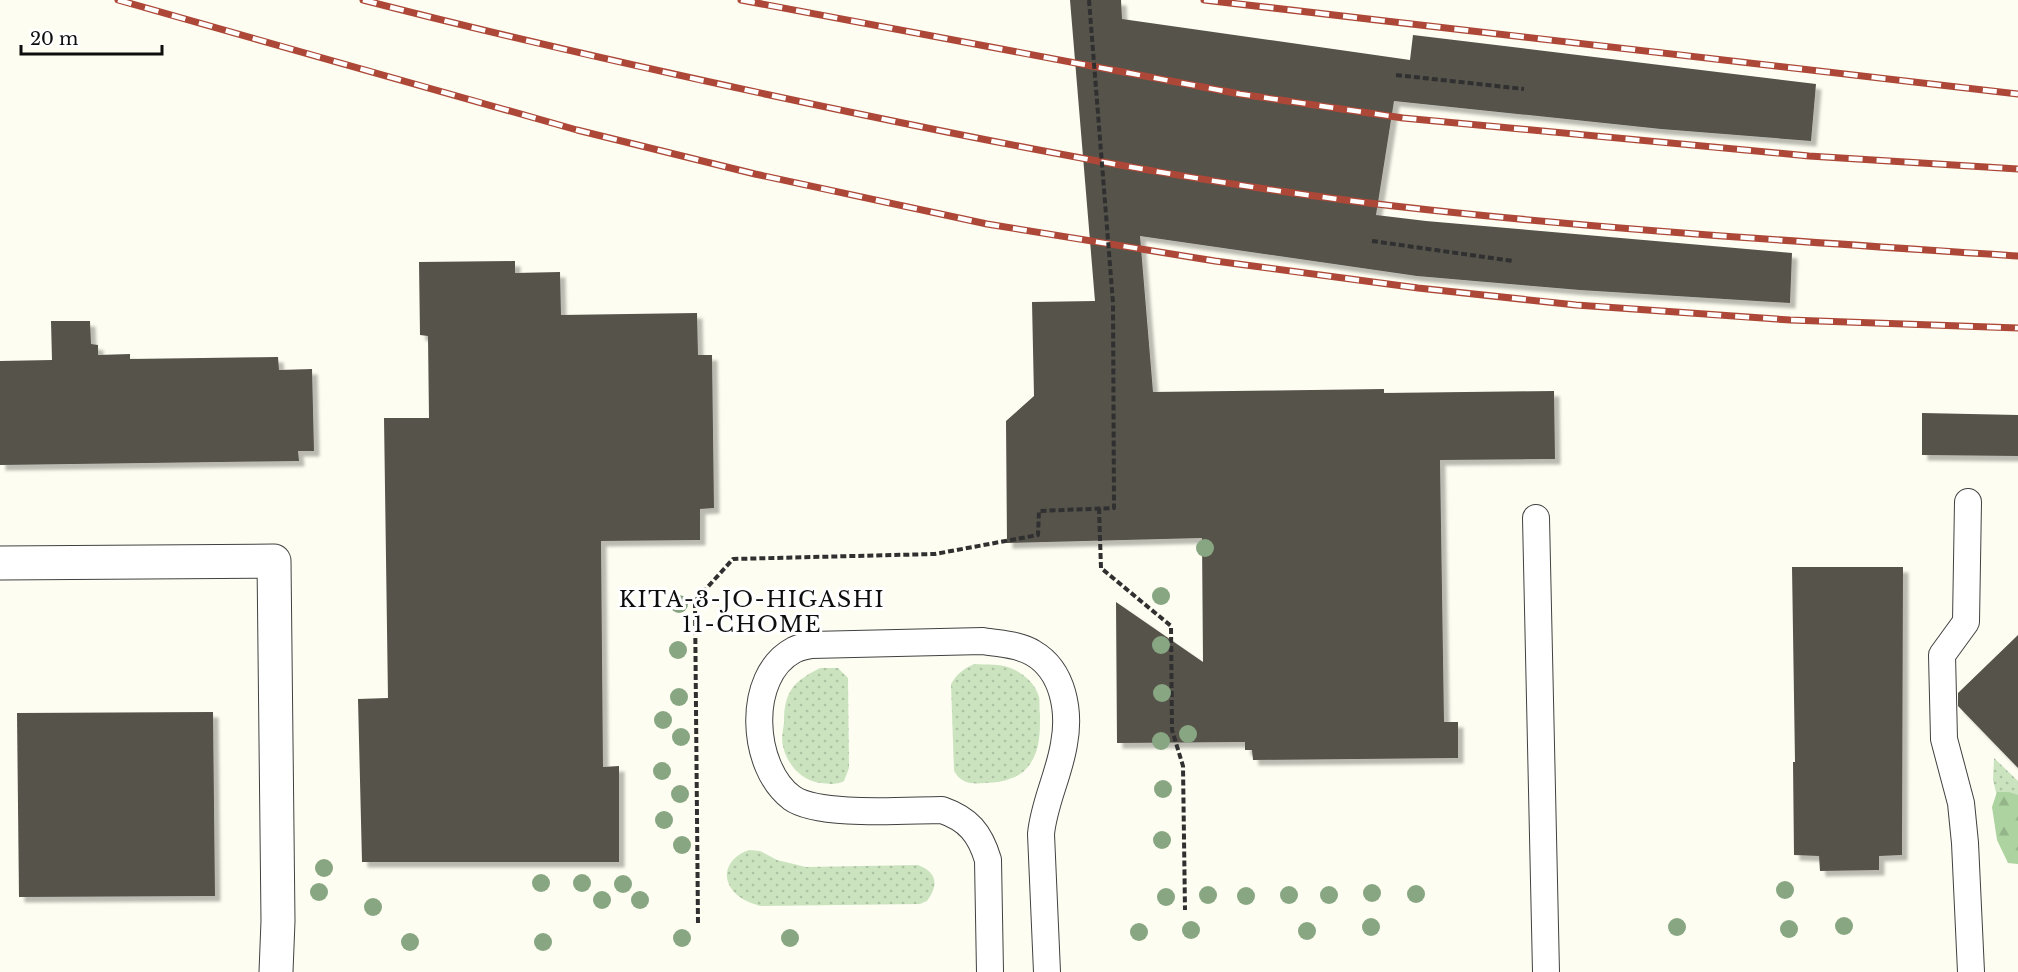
<svg xmlns="http://www.w3.org/2000/svg" width="2018" height="972" viewBox="0 0 2018 972" font-family="'Libre Baskerville',serif">
	<style>
		.grass { fill: url(#grass-dots) }
		.forest { fill: url(#forest-firs) }
		.building { fill: #56524c; filter: url(#shadow) }
		.lines { fill: none; stroke-linecap: round; stroke-linejoin: round }
		.lane-casing { stroke: #414141; stroke-width: 28 }
		.street-casing { stroke: #414141; stroke-width: 35 }
		.path { stroke: #303030; stroke-width: 4; stroke-dasharray: 6 3; stroke-linecap: butt }
		.lane { stroke: #fff; stroke-width: 26 }
		.street { stroke: #fff; stroke-width: 33 }
		.rail-casing { stroke: #ad4838; stroke-width: 7 }
		.rail { stroke: #fff; stroke-width: 4.5; stroke-dasharray: 14; stroke-linecap: butt }
		.path-bridge { stroke: #303030; stroke-width: 4; stroke-dasharray: 6 3; stroke-linecap: butt }
		.tree { fill: #88a682 }
		.labels { text-anchor: middle; dominant-baseline: central; stroke-width: 6; stroke-linejoin: round; paint-order: stroke }
		.neighbourhood-label { font-size: 22px; letter-spacing: 1.5px; fill: #0e0e0e; stroke: #fff }
	</style>
	<defs>
		<pattern id="grass-dots" width="8" height="8" patternUnits="userSpaceOnUse" patternTransform="scale(1.5)"><rect width="8" height="8" fill="#cbe4bf"/><path d="M2 2h.1M6 6h.1" fill="none" stroke="#adc2a3" stroke-width="1.8" stroke-linecap="round"/></pattern>
		<pattern id="forest-firs" width="22" height="20" patternUnits="userSpaceOnUse" patternTransform="scale(1.5)"><rect width="22" height="20" fill="#add3a0"/><path d="M5 1l3.5 6h-7zM16 11l3.5 6h-7z" fill="#94b489"/></pattern>
		<filter id="shadow"><feDropShadow dx="5.5" dy="5.5" stdDeviation="1.5" flood-color="#0004"/></filter>
	</defs>
	<rect width="100%" height="100%" fill="#fdfdf1"/>
	<!-- grass -->
	<g class="grass">
		<path d="M974 664C988 665 1002 663 1015 670 1025 675 1036 685 1039 697 1040 702 1039 709 1040 715 1040 736 1040 756 1024 771 1014 780 998 783 985 783 971 784 962 784 954 771L951 684C957 674 963 669 974 664Z"/>
		<path d="M820 668H838L848 678 849 768 844 781C836 785 829 784 821 783 802 781 787 765 783 746 781 739 783 730 784 723 784 710 785 698 793 687 800 679 810 673 820 668Z"/>
		<polygon points="1994,758 2018,781 2018,846 2009,845 1993,780"/>
		<path d="M749 850 760 851 777 860 806 867 918 865C937 872 939 885 927 901L920 904 760 906C751 903 742 900 735 893 718 875 730 856 749 850Z"/>
	</g>
	<!-- forest -->
	<polygon class="forest" points="1997,792 2009,792 2018,795 2018,864 2008,863 1997,840 1992,807"/>
	<!-- building -->
	<g class="building">
		<polygon points="1070,0 1121,0 1122,19 1410,60 1413,35 1816,84 1811,141 1661,129 1394,101 1376,215 1426,221 1792,253 1790,303 1580,290 1417,276 1140,236 1153,392 1384,389 1384,393 1554,391 1555,459 1440,460 1444,722 1458,722 1458,758 1253,760 1252,750 1245,750 1245,742 1117,743 1116,602 1203,662 1202,538 1007,543 1006,421 1034,396 1032,302 1095,301"/>
		<polygon points="515,261 515,273 560,272 561,315 697,313 698,355 712,355 714,508 700,509 700,540 601,541 603,767 619,766 619,862 362,862 358,699 388,698 384,418 429,418 428,336 420,335 419,262"/>
		<polygon points="51,321 90,321 91,344 98,345 98,355 130,354 130,359 278,357 279,370 312,369 314,451 298,451 299,461 0,465 0,361 52,360"/>
		<polygon points="1922,413 2018,415 2018,456 1922,455"/>
		<polygon points="1792,567 1903,567 1902,855 1879,856 1879,870 1820,871 1819,856 1794,855 1793,762 1795,762"/>
		<polygon points="2018,635 2018,768 1958,706 1958,693"/>
		<polygon points="213,712 215,896 19,897 17,713"/>
	</g>
	<g class="lines">
		<!-- lane casing -->
		<g class="lane-casing">
			<g id="lane">
				<polyline points="1968,502 1966,622 1942,655 1944,739 1961,803 1965,843 1971,972"/>
				<polyline points="1536,518 1546,972"/>
				<path d="M990 972 988 860C980 833 968 819 942 810 907 810 819 817 792 798 751 768 745 676 794 650 799 647 806 646 811 645L983 641C999 644 1019 644 1033 653 1064 671 1070 712 1064 744 1059 775 1044 803 1041 834L1047 972"/>
			</g>
		</g>
		<!-- street casing -->
		<g class="street-casing">
			<polyline id="street" points="0,563 274,561 278,921 276,972"/>
		</g>
		<!-- path -->
		<g class="path">
			<polyline points="1396,75 1524,89"/>
			<polyline points="1372,241 1513,261"/>
			<polyline points="1099,508 1101,568 1171,626 1172,730 1183,766 1185,910"/>
			<polyline points="698,923 695,601 733,559 935,554 1038,535 1039,511 1114,508 1113,303"/>
		</g>
		<!-- lane -->
		<use href="#lane" class="lane"/>
		<!-- street -->
		<use href="#street" class="street"/>
		<!-- rail casing -->
		<g class="rail-casing">
			<g id="rail">
				<polyline points="118,0 577,130 755,174 987,224 1215,261 1418,288 1576,305 1790,320 2018,328"/>
				<path d="M363 0C529 43 697 80 864 115 1051 154 1240 190 1430 210 1625 231 1822 243 2018 256"/>
				<polyline points="741,0 1240,94 1403,118 1809,156 2018,169"/>
				<polyline points="1204,0 2018,94"/>
			</g>
		</g>
		<!-- rail -->
		<use href="#rail" class="rail"/>
		<!-- path-bridge -->
		<polyline class="path-bridge" points="1089,0 1113,303"/>
	</g>
	<!-- trees -->
	<g class="tree">
		<circle cx="1205" cy="548" r="9"/>
		<circle cx="1161" cy="596" r="9"/>
		<circle cx="679" cy="604" r="9"/>
		<circle cx="1161" cy="645" r="9"/>
		<circle cx="678" cy="650" r="9"/>
		<circle cx="1162" cy="693" r="9"/>
		<circle cx="679" cy="697" r="9"/>
		<circle cx="663" cy="720" r="9"/>
		<circle cx="1188" cy="734" r="9"/>
		<circle cx="681" cy="737" r="9"/>
		<circle cx="1161" cy="741" r="9"/>
		<circle cx="662" cy="771" r="9"/>
		<circle cx="1163" cy="789" r="9"/>
		<circle cx="680" cy="794" r="9"/>
		<circle cx="664" cy="820" r="9"/>
		<circle cx="1162" cy="840" r="9"/>
		<circle cx="682" cy="845" r="9"/>
		<circle cx="324" cy="868" r="9"/>
		<circle cx="541" cy="883" r="9"/>
		<circle cx="582" cy="883" r="9"/>
		<circle cx="623" cy="884" r="9"/>
		<circle cx="1785" cy="890" r="9"/>
		<circle cx="319" cy="892" r="9"/>
		<circle cx="1372" cy="893" r="9"/>
		<circle cx="1416" cy="894" r="9"/>
		<circle cx="1208" cy="895" r="9"/>
		<circle cx="1289" cy="895" r="9"/>
		<circle cx="1329" cy="895" r="9"/>
		<circle cx="1246" cy="896" r="9"/>
		<circle cx="1166" cy="897" r="9"/>
		<circle cx="602" cy="900" r="9"/>
		<circle cx="640" cy="900" r="9"/>
		<circle cx="373" cy="907" r="9"/>
		<circle cx="1844" cy="926" r="9"/>
		<circle cx="1371" cy="927" r="9"/>
		<circle cx="1677" cy="927" r="9"/>
		<circle cx="1789" cy="929" r="9"/>
		<circle cx="1191" cy="930" r="9"/>
		<circle cx="1307" cy="931" r="9"/>
		<circle cx="1139" cy="932" r="9"/>
		<circle cx="682" cy="938" r="9"/>
		<circle cx="790" cy="938" r="9"/>
		<circle cx="410" cy="942" r="9"/>
		<circle cx="543" cy="942" r="9"/>
	</g>
	<g class="labels">
		<!-- neighbourhood labels -->
		<g class="neighbourhood-label">
			<text x="752" y="599">KITA-3-JO-HIGASHI<tspan x="752" dy="25">11-CHOME</tspan></text>
		</g>
	</g>
	<!-- scale -->
	<path d="M21 45v9h141v-9" fill="none" stroke="#0e0e0e" stroke-width="3"/>
	<text x="30" y="45" font-size="18" fill="#0e0e0e" stroke="#ffffff" stroke-width="4.5" paint-order="stroke">20 m</text>
</svg>
